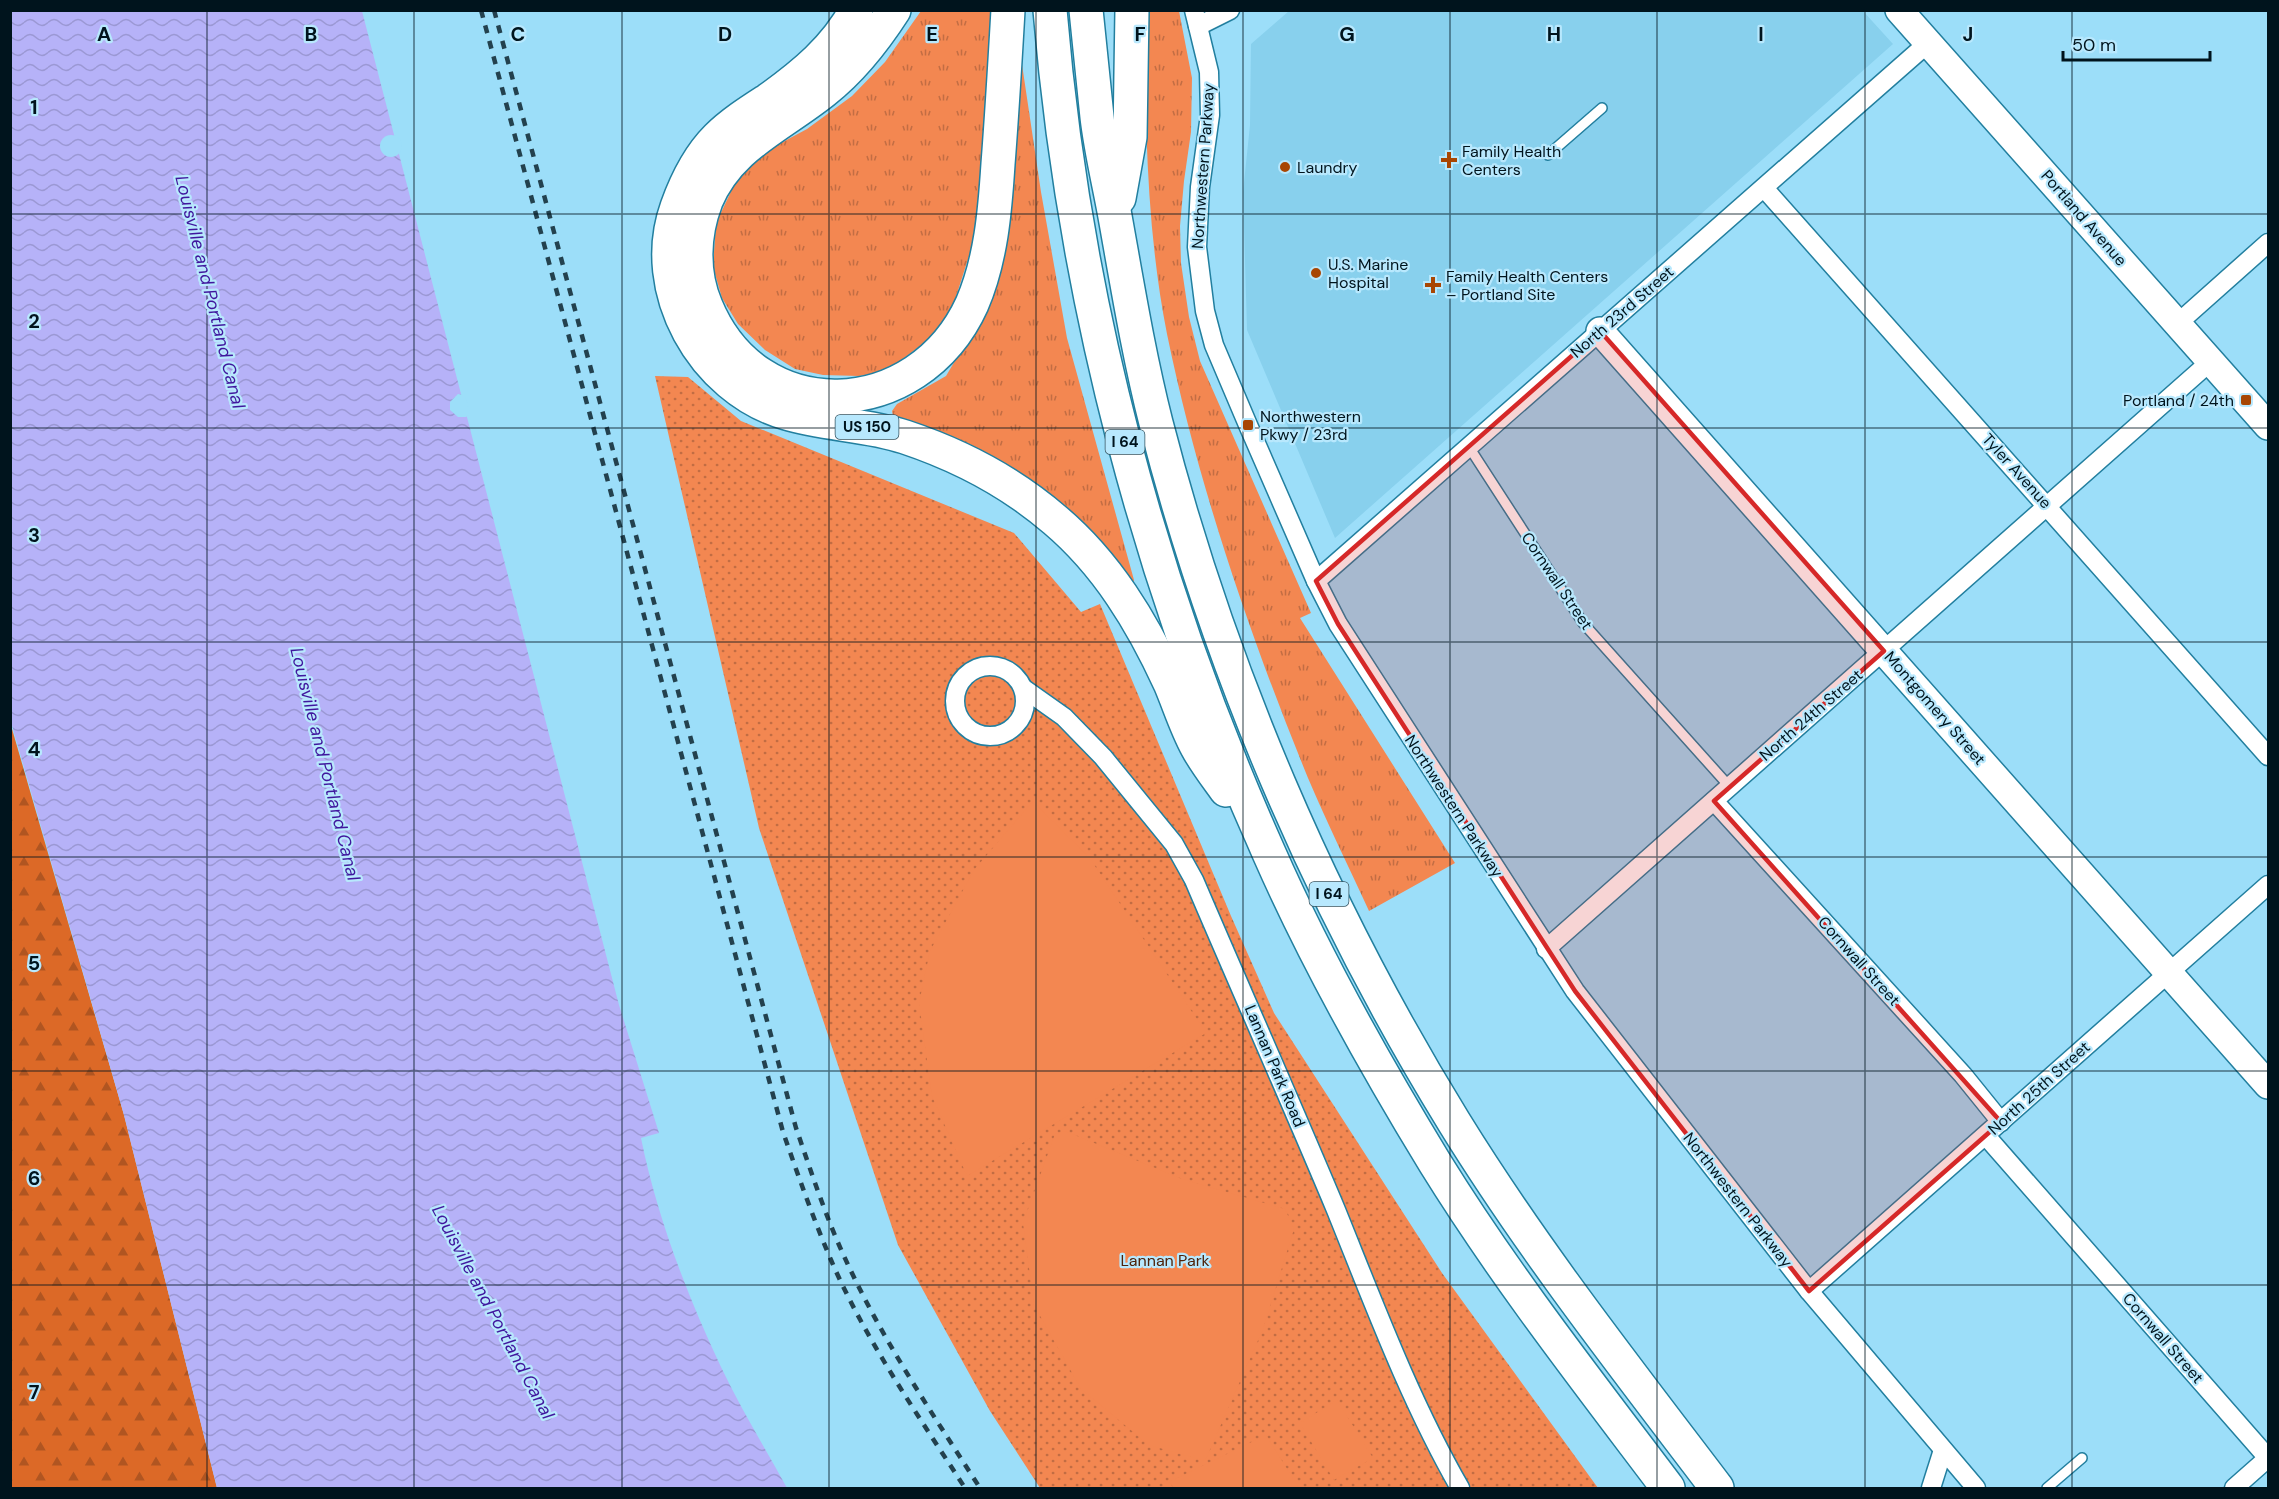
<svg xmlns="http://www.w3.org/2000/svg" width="2279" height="1499" viewBox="0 0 2279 1499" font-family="'DM Sans',sans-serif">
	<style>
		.built { fill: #88d0ed }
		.grass { fill: url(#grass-tufts) }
		.forest { fill: url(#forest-firs) }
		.park { fill: url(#park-dots) }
		.pitch { fill: #f38751 }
		.water { fill: url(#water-waves) }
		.pier { fill: #9cdef9 }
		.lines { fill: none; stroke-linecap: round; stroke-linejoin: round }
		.lane-casing { stroke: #227f9f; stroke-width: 12 }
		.street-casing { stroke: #227f9f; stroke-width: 21 }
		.secondary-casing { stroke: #227f9f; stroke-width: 30 }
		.highway-casing { stroke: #227f9f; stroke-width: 36 }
		.lane { stroke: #fff; stroke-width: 9 }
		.street { stroke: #fff; stroke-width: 18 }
		.secondary { stroke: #fff; stroke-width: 27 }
		.highway { stroke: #fff; stroke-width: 33 }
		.rail { stroke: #23414e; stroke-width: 4.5; stroke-dasharray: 8 8; stroke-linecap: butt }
		.marked { fill: #d62828; fill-opacity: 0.2; stroke: #d62828; stroke-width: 4.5; stroke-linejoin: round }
		.grid { fill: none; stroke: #00141d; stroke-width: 1.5; stroke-opacity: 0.55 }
		.poi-dot { fill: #a84603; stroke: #b8e8fd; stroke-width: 2 }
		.labels { text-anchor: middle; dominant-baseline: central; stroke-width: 4.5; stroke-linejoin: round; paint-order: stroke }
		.shield { fill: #b8e8fd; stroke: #375460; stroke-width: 1.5 }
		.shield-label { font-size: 15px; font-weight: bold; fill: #00141d }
		.poi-label { font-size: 16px; fill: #00141d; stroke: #b8e8fd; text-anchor: start }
		.street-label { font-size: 16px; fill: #00141d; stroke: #b8e8fd }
		.park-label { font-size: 16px; fill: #4f2209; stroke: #b8e8fd }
		.water-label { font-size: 18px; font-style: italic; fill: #40179e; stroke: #b8e8fd }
		.grid-label { font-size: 20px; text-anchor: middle; font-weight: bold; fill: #00141d; stroke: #b8e8fd; stroke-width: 4.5; stroke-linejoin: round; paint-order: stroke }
	</style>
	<defs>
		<pattern id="grass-tufts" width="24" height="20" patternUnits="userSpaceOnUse" patternTransform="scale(1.5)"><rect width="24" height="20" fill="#f38751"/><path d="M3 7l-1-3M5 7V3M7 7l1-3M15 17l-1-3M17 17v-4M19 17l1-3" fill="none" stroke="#c26d43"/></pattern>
		<pattern id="forest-firs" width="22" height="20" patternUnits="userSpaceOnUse" patternTransform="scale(1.5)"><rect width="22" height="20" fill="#dc6927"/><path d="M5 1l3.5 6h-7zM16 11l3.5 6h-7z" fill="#b05521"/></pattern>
		<pattern id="park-dots" width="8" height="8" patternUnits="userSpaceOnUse" patternTransform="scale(1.5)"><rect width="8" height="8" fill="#f38751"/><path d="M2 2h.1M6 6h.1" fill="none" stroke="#c26d43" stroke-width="1.8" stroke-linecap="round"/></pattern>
		<pattern id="water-waves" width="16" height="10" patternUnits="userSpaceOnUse" patternTransform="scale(1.5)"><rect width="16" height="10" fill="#b6b2f8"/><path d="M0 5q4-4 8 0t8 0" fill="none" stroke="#9b98d4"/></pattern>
	</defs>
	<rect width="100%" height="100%" fill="#9cdef9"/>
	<!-- built -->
	<polygon class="built" points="1289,11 1863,11 1893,44 1335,538 1247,330 1243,192 1250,125 1251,44"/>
	<!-- grass -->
	<g class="grass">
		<polygon points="921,11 995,11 978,228 953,306 937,333 887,371 859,376 823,375 795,369 765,350 738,324 722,298 713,267 716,223 736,181 766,151 807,129 852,96 885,62"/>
		<path d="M1145 11H1179L1192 78 1191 132 1184 181 1180 226 1181 263 1189 317 1200 361 1311 613 1300 618 1455 863 1369 911C1349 867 1327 823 1308 778 1250 636 1198 485 1167 334 1146 228 1145 118 1145 11Z"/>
		<polygon points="1020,51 1041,192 1067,338 1134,580 1132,589 893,416 892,411 897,404 946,376 972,332"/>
	</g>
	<!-- forest -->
	<polygon class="forest" points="10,722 124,1115 217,1488 11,1488"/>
	<!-- park -->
	<polygon class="park" points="655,376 688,377 741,421 1014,533 1081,612 1100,604 1231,916 1274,1013 1442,1273 1598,1488 1040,1488 990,1411 898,1245 759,828"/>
	<!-- pitch -->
	<g class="pitch">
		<polygon points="1033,801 1091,860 1206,1033 967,1176 932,1096 919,1003 930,951 974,870"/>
		<polygon points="1065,1131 1182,1179 1285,1209 1294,1229 1263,1329 1205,1461 1149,1445 1081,1389 1034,1305 1023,1223 1055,1134"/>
		<polygon points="1337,1400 1373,1458 1334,1480 1300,1423"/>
		<polygon points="1266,1435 1299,1488 1174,1488 1169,1482"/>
	</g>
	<!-- water -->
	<path class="water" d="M11 11H362L619 1005 659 1133 641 1138C657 1217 687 1295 721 1367 741 1409 765 1448 787 1488H217L124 1115 11 722Z"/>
	<!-- pier -->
	<g class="pier">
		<circle cx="391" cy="146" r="11"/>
		<polygon points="458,394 465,395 470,414 466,417 458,417 450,410 450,402"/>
	</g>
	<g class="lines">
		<!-- lane casing -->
		<g class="lane-casing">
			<g id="lane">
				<polyline points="1548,155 1602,108"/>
				<polyline points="1469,447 1583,623 1729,786"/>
				<polyline points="2047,1488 2082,1458"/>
			</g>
		</g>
		<!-- street casing -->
		<g class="street-casing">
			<g id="street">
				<polyline points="1194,10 1209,72 1210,115 1200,187 1197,247 1205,311 1214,345 1248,425 1316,581 1338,624 1575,991 1809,1291 1976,1488"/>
				<polyline points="1198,26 1230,10"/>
				<polyline points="1764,188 2268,756"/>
				<polyline points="2177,324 2268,243"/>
				<polyline points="1316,581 1928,43"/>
				<circle cx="990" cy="701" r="35"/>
				<path d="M1023 688 1064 717 1103 757 1174 844 1194 880C1241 990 1290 1100 1336 1210 1374 1304 1410 1401 1460 1488"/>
				<polyline points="1714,801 1963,1075 2001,1122"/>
				<polyline points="1546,949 2211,361"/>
				<polyline points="1986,1136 2268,1458 2234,1488"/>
				<polyline points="1809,1291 2268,885"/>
				<polyline points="1931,1488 1943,1450"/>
			</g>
		</g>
		<!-- secondary casing -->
		<g class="secondary-casing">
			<g id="secondary">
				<polyline points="1899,10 2268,426"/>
				<polyline points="1600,331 2268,1085"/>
			</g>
		</g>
		<!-- highway casing -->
		<g class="highway-casing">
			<g id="highway">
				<path d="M856 10C836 48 803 75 768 100 751 111 732 123 717 138 699 156 686 182 677 207 647 290 703 389 786 413 825 425 866 424 905 437 959 455 1011 482 1055 520 1107 564 1142 622 1170 683 1179 704 1186 727 1197 747 1205 762 1216 776 1226 790"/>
				<path d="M894 10C874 41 852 69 824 91 779 127 729 146 706 201 693 235 692 273 706 306 757 430 918 423 972 304 991 260 995 211 998 164 1002 113 1005 62 1008 10"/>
				<path d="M1050 10C1074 301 1150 587 1269 853 1316 960 1374 1063 1435 1163 1505 1276 1588 1382 1668 1488"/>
				<path d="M1086 10C1090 46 1093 81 1097 117 1101 152 1110 187 1116 222 1128 289 1139 356 1156 423 1219 668 1321 906 1454 1122 1533 1250 1626 1368 1717 1488"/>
				<polyline points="1119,198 1130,137 1132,10"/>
			</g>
		</g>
		<!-- lane -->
		<use href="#lane" class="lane"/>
		<!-- street -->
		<use href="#street" class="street"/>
		<!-- secondary -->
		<use href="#secondary" class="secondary"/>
		<!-- highway -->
		<use href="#highway" class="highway"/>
		<!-- rail -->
		<g class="rail">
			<path d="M481 10 783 1132C798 1175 813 1218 831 1260 866 1341 918 1415 965 1488"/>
			<path d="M494 10 796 1128C811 1171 825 1215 844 1256 881 1338 932 1413 980 1488"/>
		</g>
	</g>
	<!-- marked area -->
	<path class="marked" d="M1600 331 1884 651 1714 801 2001 1122 1809 1291 1575 991 1338 624 1316 581Z"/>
	<!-- grid -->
	<path class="grid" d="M207 10V1488M414 10V1488M622 10V1488M829 10V1488M1036 10V1488M1243 10V1488M1450 10V1488M1657 10V1488M1865 10V1488M2072 10V1488M10 214H2268M10 428H2268M10 642H2268M10 857H2268M10 1071H2268M10 1285H2268"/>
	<!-- markers -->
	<g class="poi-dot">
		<path d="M1446 151h6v6h6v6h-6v6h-6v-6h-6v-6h6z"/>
		<circle cx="1285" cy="167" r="6"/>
		<circle cx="1316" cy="273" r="6"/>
		<path d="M1430 276h6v6h6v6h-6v6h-6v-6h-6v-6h6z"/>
		<rect x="2240" y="394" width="12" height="12" rx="3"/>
		<rect x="1242" y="419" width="12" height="12" rx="3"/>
	</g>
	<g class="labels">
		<!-- shield labels -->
		<g class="shield">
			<rect x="835.5" y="415" width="63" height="24" rx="4.5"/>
			<rect x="1105.5" y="430" width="39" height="24" rx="4.5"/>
			<rect x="1309.5" y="882" width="39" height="24" rx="4.5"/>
		</g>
		<g class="shield-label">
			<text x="867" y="427">US 150</text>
			<text x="1125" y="442">I 64</text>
			<text x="1329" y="894">I 64</text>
		</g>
		<!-- poi labels -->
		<g class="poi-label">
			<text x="1462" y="151">Family Health<tspan x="1462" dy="18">Centers</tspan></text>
			<text x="1297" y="167">Laundry</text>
			<text x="1328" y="264">U.S. Marine<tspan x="1328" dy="18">Hospital</tspan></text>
			<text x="1446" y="276">Family Health Centers<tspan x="1446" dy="18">– Portland Site</tspan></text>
			<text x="2234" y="400" text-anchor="end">Portland / 24th</text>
			<text x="1260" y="416">Northwestern<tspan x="1260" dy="18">Pkwy / 23rd</tspan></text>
		</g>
		<!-- street labels -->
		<g class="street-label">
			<text transform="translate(1203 166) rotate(-86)">Northwestern Parkway</text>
			<text transform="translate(2084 218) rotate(49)">Portland Avenue</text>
			<text transform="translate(1622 312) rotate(-41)">North 23rd Street</text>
			<text transform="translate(2017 471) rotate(48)">Tyler Avenue</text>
			<text transform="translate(1557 581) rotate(56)">Cornwall Street</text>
			<text transform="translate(1935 708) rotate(49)">Montgomery Street</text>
			<text transform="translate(1811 715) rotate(-41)">North 24th Street</text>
			<text transform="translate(1454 806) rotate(57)">Northwestern Parkway</text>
			<text transform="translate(1859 961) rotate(48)">Cornwall Street</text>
			<text transform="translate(1275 1066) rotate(67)">Lannan Park Road</text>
			<text transform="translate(2039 1088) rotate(-42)">North 25th Street</text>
			<text transform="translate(1738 1200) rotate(52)">Northwestern Parkway</text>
			<text transform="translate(2163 1338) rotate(49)">Cornwall Street</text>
		</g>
		<!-- park labels -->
		<g class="park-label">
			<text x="1165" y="1260">Lannan Park</text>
		</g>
		<!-- water labels -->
		<g class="water-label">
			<text transform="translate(210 292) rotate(76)">Louisville and Portland Canal</text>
			<text transform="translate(325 764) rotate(76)">Louisville and Portland Canal</text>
			<text transform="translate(493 1312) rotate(62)">Louisville and Portland Canal</text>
		</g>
	</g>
	<g class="grid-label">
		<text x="104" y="41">A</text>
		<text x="311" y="41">B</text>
		<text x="518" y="41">C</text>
		<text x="725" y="41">D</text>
		<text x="932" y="41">E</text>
		<text x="1140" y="41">F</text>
		<text x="1347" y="41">G</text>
		<text x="1554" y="41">H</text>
		<text x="1761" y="41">I</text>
		<text x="1968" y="41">J</text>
		<text x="34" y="114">1</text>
		<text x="34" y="328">2</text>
		<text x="34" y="542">3</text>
		<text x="34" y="756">4</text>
		<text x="34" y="970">5</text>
		<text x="34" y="1185">6</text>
		<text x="34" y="1399">7</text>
	</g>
	<!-- border -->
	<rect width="2279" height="1499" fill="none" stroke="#00141d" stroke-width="24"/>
	<!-- scale -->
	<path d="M2063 51v9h147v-9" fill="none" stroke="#00141d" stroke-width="3"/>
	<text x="2072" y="51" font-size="18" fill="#00141d" stroke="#b8e8fd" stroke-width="4.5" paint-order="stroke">50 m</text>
</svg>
